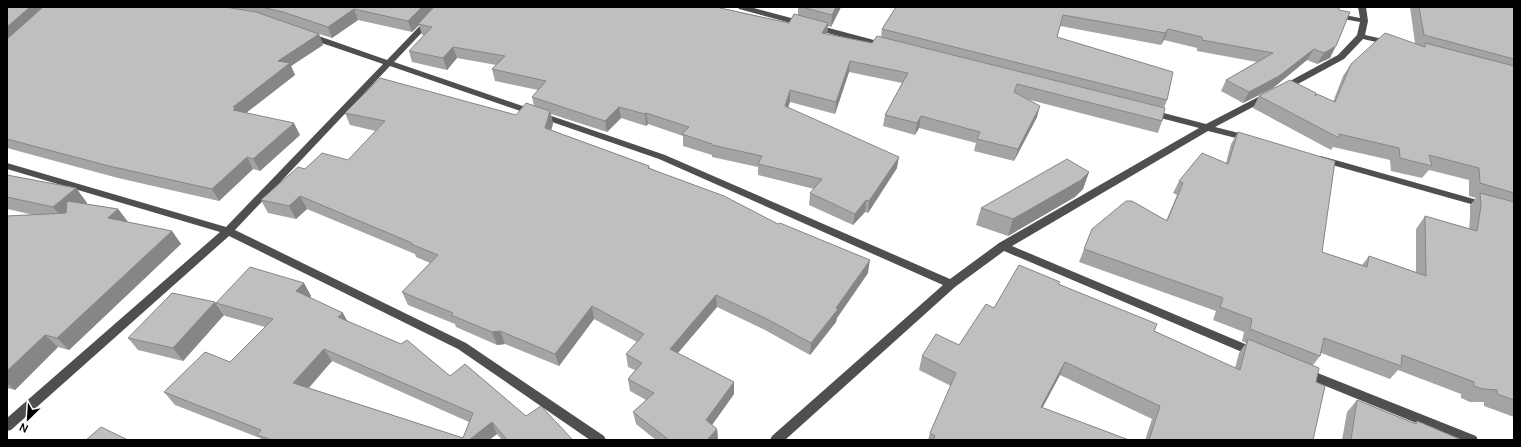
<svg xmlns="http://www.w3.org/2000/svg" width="1521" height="447" viewBox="0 0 1521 447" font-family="Manrope,sans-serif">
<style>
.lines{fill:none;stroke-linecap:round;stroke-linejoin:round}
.minor{fill:#4f4f4f;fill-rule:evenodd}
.wall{fill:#a4a4a4;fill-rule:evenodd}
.shaded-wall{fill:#868686}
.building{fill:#bfbfbf;stroke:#868686;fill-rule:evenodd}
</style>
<rect width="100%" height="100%" fill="#fff"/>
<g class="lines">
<g class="minor">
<polygon points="438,7 446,7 394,62 665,155 950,279 999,243 1199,128 1149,115 1148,113 1149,111 1152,110 1206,124 1264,94 1270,94 1271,96 1270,98 1215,127 1251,136 1252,138 1251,140 1248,141 1208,131 1012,246 1257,349 1259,352 1257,355 1253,357 1249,355 1004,251 955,287 785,440 770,440 772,436 943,285 659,159 390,66 235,230 466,343 604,436 606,440 590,440 458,349 229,236 11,430 7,431 7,418 220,232 7,169 7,163 226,227 383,64 307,38 307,34 313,34 387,60"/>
<polygon points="738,7 750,7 889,44 890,46 886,48 883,48 739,9"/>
<polygon points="1358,7 1366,7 1368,21 1365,35 1392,41 1392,45 1389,45 1363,39 1344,59 1285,91 1279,91 1278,89 1279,87 1338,55 1357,35 1360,22 1332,17 1331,15 1335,13 1360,18"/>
<polygon points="1321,156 1488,203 1490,205 1485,208 1318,161 1316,159 1318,157"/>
<polygon points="1305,368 1476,436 1478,440 1458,440 1301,376 1299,373 1301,370"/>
</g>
</g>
<g class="wall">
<polygon points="7,7 722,7 722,8 789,23 798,15 798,7 841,7 831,27 828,26 827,34 872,43 881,37 882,29 896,7 1339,7 1330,58 1317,64 1307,60 1273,88 1243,103 1221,91 1226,80 1257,62 1197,51 1197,48 1164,40 1161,45 1060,26 1057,37 1167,100 1164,108 1162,121 1158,133 1026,99 1037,117 1014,161 974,151 976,143 919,128 915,135 883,126 885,115 902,83 849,72 835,114 790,102 788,108 897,168 868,213 865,212 853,225 809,205 810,193 814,189 758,175 758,167 712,157 712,155 683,146 683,136 648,124 646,126 621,118 607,132 551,114 553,124 551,130 649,166 650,168 868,273 837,318 836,322 810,355 765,330 717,307 678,353 734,394 712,425 717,429 718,440 656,440 636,424 633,412 646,400 630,391 628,379 635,370 628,367 626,354 637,342 594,319 559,366 505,344 497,345 456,327 455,324 408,305 402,292 430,263 416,257 415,254 307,209 296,219 268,213 261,200 305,169 348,160 376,131 350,125 345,113 516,115 534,106 532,97 538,90 495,81 492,69 496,65 457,58 447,70 412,62 409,51 424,35 422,35 419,25 412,32 358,20 332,38 319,34 323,45 291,66 295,75 246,112 300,135 260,171 253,169 219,201 118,178 7,148"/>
<polygon points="1410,7 1514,7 1514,417 1484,406 1484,402 1470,402 1461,398 1461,394 1398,370 1390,379 1321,353 1320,356 1313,365 1316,382 1313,440 1145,440 1152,419 1060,375 1042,408 1129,440 928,440 930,433 951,386 919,370 922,356 959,345 994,308 1059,284 1154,331 1235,368 1239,353 1246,343 1242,341 1244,332 1213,320 1216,311 1079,262 1092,229 1166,221 1177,195 1173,193 1179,181 1226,163 1231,144 1238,132 1322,252 1362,265 1369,256 1416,272 1416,229 1425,216 1469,229 1470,218 1470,205 1476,198 1469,196 1469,180 1429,170 1422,178 1391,171 1390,160 1333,147 1331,150 1253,108 1259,96 1315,96 1333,102 1343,76 1351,64 1415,43"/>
<polygon points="1089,172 1083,189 1075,197 1008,236 976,225 981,208"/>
<polygon points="7,175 76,188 87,203 87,204 118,209 128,222 172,231 181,244 69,350 58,347 15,390 7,388 7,216 34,215 7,209"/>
<path d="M 304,283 L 311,296 L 310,297 L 348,321 L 526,416 L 572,440 L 502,440 L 497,434 L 489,440 L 261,440 L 260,438 L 175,405 L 164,392 L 230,362 L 265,327 L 225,316 L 216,303 ZM 332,361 L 469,422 L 463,438 L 309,388 Z"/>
<polygon points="215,302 224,315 183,361 138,350 128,338"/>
<polygon points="1357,400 1414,423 1417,421 1462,440 1342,440 1347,412"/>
</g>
<g class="shaded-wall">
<polygon points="30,7 50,7 7,45 7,27"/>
<polygon points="422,7 436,7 418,24 419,25 412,32 408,21"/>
<polygon points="836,7 841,7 831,27 832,15"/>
<polygon points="354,9 358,20 332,38 328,27"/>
<polygon points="828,23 827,34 822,33"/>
<polygon points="1168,29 1164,40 1161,45 1165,33"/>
<polygon points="319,34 323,45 291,66 295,75 241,117 239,121 233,107 278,61"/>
<polygon points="1336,46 1330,58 1317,64 1324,53"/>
<polygon points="453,47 457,58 447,70 443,58"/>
<polygon points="1314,49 1307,60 1273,88 1243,103 1249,92"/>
<polygon points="850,61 849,72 835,114 836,102"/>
<polygon points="790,90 790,102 784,118 785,106"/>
<polygon points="1040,106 1037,117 1014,161 1018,149"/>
<polygon points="619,107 621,118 607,132 605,121"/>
<polygon points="550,111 553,124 548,141 545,128"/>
<polygon points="646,113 648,124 646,126 645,114"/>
<polygon points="921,116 919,128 915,135 917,123"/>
<polygon points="294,123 300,135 260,171 253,159"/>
<polygon points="247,157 253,169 219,201 212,189"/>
<polygon points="899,157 897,168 868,213 869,201"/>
<polygon points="1089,172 1083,189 1075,197 1008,236 1013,219"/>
<polygon points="76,188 87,203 65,221 53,207"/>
<polygon points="300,196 307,209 296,219 289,206"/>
<polygon points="866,200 865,212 853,225 855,214"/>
<polygon points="118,209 128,222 108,218"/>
<polygon points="172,231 181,244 69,350 57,338"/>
<polygon points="870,260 868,273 837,318 836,322 810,355 811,343"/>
<polygon points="304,283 311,296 304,304 296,291"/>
<polygon points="716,295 717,307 671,361 670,349"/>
<polygon points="215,302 224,315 183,361 173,348"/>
<polygon points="592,306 594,319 559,366 555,354"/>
<polygon points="343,313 350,326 338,317"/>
<polygon points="500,331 505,344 497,345 492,332"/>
<polygon points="45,335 58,347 15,390 7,383 7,371"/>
<polygon points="324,349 332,361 302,395 293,383"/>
<polygon points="1065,362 1060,375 1036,420 1041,407"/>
<polygon points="734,382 734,394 707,432 706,420"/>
<polygon points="492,422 497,434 489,440 469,440"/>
<polygon points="717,429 718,440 707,440"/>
</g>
<g class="building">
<polygon points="7,7 30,7 7,27"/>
<polygon points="43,7 225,7 256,12 319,34 278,61 290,63 233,107 236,108 233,110 294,123 253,159 247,157 212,189 109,166 7,139 7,39"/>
<polygon points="261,7 422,7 408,21 354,9 328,27 283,12"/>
<polygon points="434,7 721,7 720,8 789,23 794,14 828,23 822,33 872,43 877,36 1165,108 1162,121 1017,84 1014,92 1040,106 1018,149 977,139 980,132 921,116 917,123 885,115 908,73 850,61 836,102 790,90 785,106 899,157 869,201 866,200 855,214 810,193 822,179 758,164 762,156 712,145 712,144 682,134 689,127 646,113 645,114 619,107 605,121 532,97 546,81 492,69 505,56 453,47 443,58 409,51 432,27 418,24"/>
<polygon points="802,7 836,7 832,15"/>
<polygon points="896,7 1339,7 1339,10 1350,12 1336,46 1324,53 1314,49 1279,76 1249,92 1226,80 1273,53 1202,40 1202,37 1168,29 1165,33 1063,15 1057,37 1173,72 1167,100 882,29"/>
<polygon points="1419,7 1514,7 1514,59 1424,35"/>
<polygon points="1385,33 1425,47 1425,43 1514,66 1514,193 1480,183 1479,168 1429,155 1432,166 1400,158 1399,148 1339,134 1339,138 1259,96 1290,80 1316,93 1315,96 1317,94 1335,102 1351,64"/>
<polygon points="380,78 516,115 526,103 550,111 545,128 649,166 648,168 724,196 778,224 780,223 870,260 836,308 838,309 811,343 765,318 716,295 670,349 734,382 706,420 717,429 707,440 669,440 633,412 654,393 628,379 642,363 626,354 644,334 592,306 555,354 500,331 492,332 451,315 453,313 402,292 438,255 411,244 412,243 300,196 289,206 261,200 298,167 305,169 322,153 348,160 385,121 345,113"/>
<polygon points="1238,132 1335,161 1322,252 1367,267 1369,256 1426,276 1425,216 1477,231 1481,206 1480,193 1514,202 1514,400 1497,394 1497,390 1483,389 1474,386 1474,382 1402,355 1401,366 1324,338 1320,356 1250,329 1252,319 1220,307 1223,298 1084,249 1092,229 1126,201 1132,201 1167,221 1183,183 1179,181 1202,153 1228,164"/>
<polygon points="1067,159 1089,172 1081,180 1013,219 981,208"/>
<polygon points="7,175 76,188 53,207 7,197"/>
<polygon points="67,201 118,209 108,218 172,231 57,338 45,335 7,371 7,216 66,213"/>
<polygon points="1019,265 1060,282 1058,284 1157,324 1154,331 1240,370 1248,339 1319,368 1316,382 1325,386 1313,440 1149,440 1160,406 1065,362 1041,407 1129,440 933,440 935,436 930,433 956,373 922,356 936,334 959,345 986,304 994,308"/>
<path d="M 250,267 L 304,283 L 296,291 L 343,313 L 338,317 L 401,344 L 407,340 L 450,376 L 465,364 L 526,416 L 541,406 L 572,439 L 571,440 L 507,440 L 492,422 L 469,440 L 272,440 L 257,435 L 261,430 L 164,392 L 205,352 L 230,362 L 273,319 L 216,303 ZM 324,349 L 473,413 L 463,438 L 293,383 Z"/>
<polygon points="172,293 215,302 173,348 128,338"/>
<polygon points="1357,400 1416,424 1417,421 1462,440 1351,440"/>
<polygon points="101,427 128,440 86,440"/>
</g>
<rect width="1521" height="447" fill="none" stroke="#000000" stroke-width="16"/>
<g transform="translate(28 419) rotate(205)" stroke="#ffffff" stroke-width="3" paint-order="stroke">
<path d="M0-3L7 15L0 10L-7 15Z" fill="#000000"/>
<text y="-6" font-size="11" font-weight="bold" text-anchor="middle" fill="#000000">N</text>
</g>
</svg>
